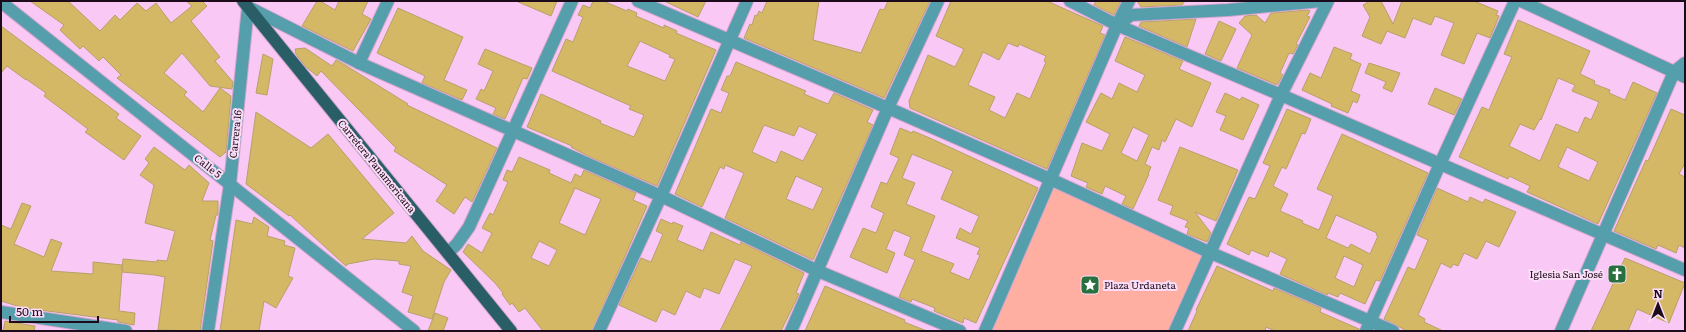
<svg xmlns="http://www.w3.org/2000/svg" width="1686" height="332" viewBox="0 0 1686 332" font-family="Literata,serif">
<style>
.green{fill:#feafa1}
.building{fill:#d5b866;stroke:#b6a168;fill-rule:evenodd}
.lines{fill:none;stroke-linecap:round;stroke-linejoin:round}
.street-casing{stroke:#d2a6cd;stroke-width:14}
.primary-casing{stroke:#d2a6cd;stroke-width:14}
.street{stroke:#559eab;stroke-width:12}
.primary{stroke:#2a5e67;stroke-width:12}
.labels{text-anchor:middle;stroke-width:4;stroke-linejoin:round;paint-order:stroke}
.street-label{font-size:10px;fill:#1c0b1a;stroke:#fbddf7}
.poi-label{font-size:10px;fill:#1c0b1a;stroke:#fbddf7;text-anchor:end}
</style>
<rect width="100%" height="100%" fill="#fac8f4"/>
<polygon class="green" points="1050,179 1211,253 1175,331 985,331"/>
<g class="building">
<polygon points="30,1 68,1 100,31 115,15 120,20 137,3 146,11 156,3 171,23 192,6 186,1 202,1 207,6 191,21 220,57 215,61 233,82 232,89 210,86 182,53 164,73 187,92 184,95 203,112 220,88 231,96 226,152 220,157 117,78 121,75 103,57 99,61 83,46 80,49 60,30 64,25"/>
<polygon points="317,1 320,1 335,10 339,1 368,1 362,14 371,19 353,51 302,26"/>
<polygon points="516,1 557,1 551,16"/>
<path d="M 593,1 L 603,1 L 627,11 L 628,9 L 637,13 L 636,16 L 664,28 L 664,25 L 677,31 L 676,33 L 716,50 L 657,186 L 590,157 L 571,147 L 572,146 L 527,127 L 541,94 L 592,117 L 601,121 L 600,123 L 634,137 L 644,115 L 629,109 L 631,106 L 552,71 L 566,39 L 573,42 L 583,17 L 578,15 L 583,5 L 590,8 ZM 640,41 L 670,55 L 669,57 L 675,59 L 665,81 L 627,66 Z"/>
<polygon points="664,1 706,1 698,17"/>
<polygon points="767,1 819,1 813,40 861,53 880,9 884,10 888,1 930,1 884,98 744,38 750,24 752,25 755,15 757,16 759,11 762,13"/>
<path d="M 951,1 L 1047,1 L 1103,26 L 1100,33 L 1105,35 L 1047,169 L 910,108 L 909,101 L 928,55 L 955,67 L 964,49 L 936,36 ZM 1008,43 L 1018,47 L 1019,44 L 1046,56 L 1044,61 L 1046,62 L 1030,99 L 1017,93 L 1005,118 L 989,110 L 995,97 L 968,85 L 983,52 L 999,60 Z"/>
<polygon points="1096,1 1121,1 1114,15 1094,5"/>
<polygon points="1137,1 1185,1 1182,5 1141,7"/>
<polygon points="1370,1 1381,1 1393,24 1402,1 1474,1 1498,11 1496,15 1499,16 1490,38 1477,33 1464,64 1441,55 1454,23 1435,16 1431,25 1413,18 1405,38 1387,31 1381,44 1362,36 1370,17 1363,5"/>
<polygon points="398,8 463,37 444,80 467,90 462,100 422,83 425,76 377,53"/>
<polygon points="1308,10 1310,11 1307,16 1310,17 1296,44 1298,45 1293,54 1289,53 1280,73 1283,75 1277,85 1237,68 1252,35 1239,23 1245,16 1256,15 1265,23 1271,13"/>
<polygon points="1196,19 1187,47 1139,26 1141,22"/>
<path d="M 1518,20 L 1590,51 L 1580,74 L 1595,81 L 1594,84 L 1610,90 L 1609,93 L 1625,100 L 1633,82 L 1657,93 L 1598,224 L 1527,192 L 1530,186 L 1509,176 L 1508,179 L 1459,157 L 1482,107 L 1489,110 L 1493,100 L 1512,57 L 1504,54 ZM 1558,78 L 1575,85 L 1572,91 L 1599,102 L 1591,120 L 1585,117 L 1578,133 L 1556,124 L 1540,161 L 1509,146 L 1520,124 L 1534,130 L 1540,119 L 1541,120 ZM 1567,147 L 1598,162 L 1589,181 L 1558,167 Z"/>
<polygon points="1219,21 1236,29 1221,61 1205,54"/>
<polygon points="1,26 119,114 116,118 141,136 124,160 85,132 88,129 44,96 46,93 26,79 26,80 7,66 1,73"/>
<path d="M 1125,37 L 1183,61 L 1179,69 L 1211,83 L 1192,127 L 1176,119 L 1165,142 L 1162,140 L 1159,150 L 1152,147 L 1145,164 L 1151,167 L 1148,174 L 1149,174 L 1133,209 L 1122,204 L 1126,196 L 1105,186 L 1102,194 L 1086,187 L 1088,183 L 1071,176 L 1082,143 L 1102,151 L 1110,134 L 1086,122 L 1101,93 L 1112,99 L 1119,83 L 1137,92 L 1145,75 L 1115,61 ZM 1133,127 L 1149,135 L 1137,161 L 1121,153 Z"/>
<polygon points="1334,47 1352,54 1350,59 1361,64 1351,91 1360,95 1357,103 1353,101 1348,113 1331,106 1332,104 1302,90 1310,73 1321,78"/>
<polygon points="305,48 332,66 336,60 345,65 408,104 407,105 497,148 472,202 465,197 454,214 436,201 447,185 394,151 396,148 321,71 317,76 305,66 296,54 295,49"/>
<polygon points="485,49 532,68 527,79 523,78 505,119 493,114 496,108 476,99 481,89 484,91 493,71 478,64"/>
<polygon points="263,54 273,59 267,95 256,93"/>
<path d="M 736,62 L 806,91 L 804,94 L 828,104 L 834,93 L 873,110 L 867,122 L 873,125 L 813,260 L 725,218 L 744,173 L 725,165 L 724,169 L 720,167 L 702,207 L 675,194 L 711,109 L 721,113 L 729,93 L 721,90 L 727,76 L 730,76 ZM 764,125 L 794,136 L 799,126 L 817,134 L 803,161 L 781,151 L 776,163 L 752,152 ZM 796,176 L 823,188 L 813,210 L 786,199 Z"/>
<polygon points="1369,63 1400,73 1392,92 1383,88 1386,82 1365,73"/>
<polygon points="1435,88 1462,99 1454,115 1428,104"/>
<polygon points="1225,93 1240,100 1242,97 1259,105 1243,140 1220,130 1226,116 1216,112"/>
<path d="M 1287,109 L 1311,119 L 1305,134 L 1302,133 L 1286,169 L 1282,167 L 1273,186 L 1288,194 L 1280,211 L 1303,221 L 1302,223 L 1319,230 L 1333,196 L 1317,189 L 1342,134 L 1428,173 L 1380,281 L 1376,280 L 1365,304 L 1340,293 L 1338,297 L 1328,293 L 1327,295 L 1280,274 L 1287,259 L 1270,251 L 1268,257 L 1251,250 L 1249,255 L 1227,244 L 1249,197 L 1255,199 L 1270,166 L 1263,163 ZM 1336,215 L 1377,233 L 1376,235 L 1378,236 L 1370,254 L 1351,244 L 1348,248 L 1326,238 ZM 1344,256 L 1363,265 L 1354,287 L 1335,278 Z"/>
<polygon points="1671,109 1685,115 1685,163 1679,174 1685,177 1685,248 1679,245 1676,253 1658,245 1656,249 1614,231 1646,160 1648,161"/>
<polygon points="256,112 311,148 328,134 394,213 362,239 406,243 412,236 423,251 451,270 444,282 432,319 408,312 413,296 402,292 411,266 399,264 399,261 374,259 348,264 346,266 290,215 289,216 246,184"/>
<path d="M 900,128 L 912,133 L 913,131 L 932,139 L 1038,188 L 976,323 L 964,318 L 963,323 L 934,311 L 935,308 L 912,299 L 911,302 L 899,297 L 915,260 L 904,255 L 911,237 L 894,230 L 886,249 L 895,253 L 887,273 L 850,257 L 863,228 L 876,233 L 884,213 L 871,207 L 881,182 L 887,184 L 899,158 L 890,154 ZM 912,154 L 953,171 L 941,199 L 979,216 L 971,234 L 960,228 L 956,238 L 980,248 L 977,254 L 980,255 L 969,280 L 950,272 L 954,264 L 921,251 L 935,216 L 906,204 L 915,183 L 902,178 Z"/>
<polygon points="154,147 185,170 189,165 209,183 202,201 218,201 218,215 216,215 210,240 213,241 200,331 158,330 165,277 155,275 122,272 119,311 135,313 134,325 118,322 118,320 24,308 1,301 1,225 11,229 22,203 31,206 14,244 44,257 51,239 62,243 51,271 93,274 93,262 122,265 122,271 123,259 157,262 157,260 167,261 175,231 145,223 154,185 140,175 149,163 145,159"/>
<polygon points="1180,147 1238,170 1216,221 1195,212 1211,233 1207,242 1187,234 1189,228 1185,227 1188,221 1170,214 1173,206 1158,200"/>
<path d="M 519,157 L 550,170 L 549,173 L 571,183 L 575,174 L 581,177 L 584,170 L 636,193 L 633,200 L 647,206 L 592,331 L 543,331 L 525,308 L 519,312 L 512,303 L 510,305 L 502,294 L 503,293 L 495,283 L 463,252 L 468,244 L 482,253 L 492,233 L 482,228 L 490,213 L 493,215 L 508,182 L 503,180 L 507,170 L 512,172 ZM 575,188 L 601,199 L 585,235 L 559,223 ZM 539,241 L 557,250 L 549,266 L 531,258 Z"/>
<polygon points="1437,188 1468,202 1470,197 1483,203 1485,199 1516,212 1499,247 1486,241 1477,259 1464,253 1458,266 1453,264 1451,268 1441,263 1418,315 1425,319 1424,322 1443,331 1407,331 1384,319 1408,267 1415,270 1428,240 1417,235"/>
<polygon points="254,217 269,227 267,236 285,241 284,245 295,248 288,276 293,278 276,308 264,301 259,331 220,331 236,220 252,224"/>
<polygon points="661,219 672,224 673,222 683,226 677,240 703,251 711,232 740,245 741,242 804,273 796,293 799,294 781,331 720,331 752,266 735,259 719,294 704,288 700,298 686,291 675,315 662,309 656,322 619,305 641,258 651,262 663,234 656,231"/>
<polygon points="1625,258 1685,283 1669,323 1637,309 1628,331 1591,331"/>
<polygon points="1217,266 1273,291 1274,288 1321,308 1320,312 1359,329 1359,331 1275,331 1266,327 1265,331 1188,331 1197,311 1196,310"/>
<polygon points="825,286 905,320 904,322 927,331 805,331"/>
<polygon points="435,313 448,318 443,331 428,331"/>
<polygon points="5,321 35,326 34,331 3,331"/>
</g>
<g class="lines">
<defs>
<g id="street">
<polyline points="638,1 888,108 1050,179 1211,253 1393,331"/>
<polyline points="1070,1 1117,25 1281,95 1685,270"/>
<polyline points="1521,1 1685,77"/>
<polyline points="1,2 414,331"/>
<polyline points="1118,25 1131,15 1228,10 1321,1"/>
<polyline points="359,63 388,1"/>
<polyline points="448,253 457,244 469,227 572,1"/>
<polyline points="1,312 126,331"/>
<polyline points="208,331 230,184 248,7 359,63 661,196 818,271 960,331"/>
<polyline points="599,331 661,196 747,1"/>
<polyline points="791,331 888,108 938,1"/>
<polyline points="985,331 1117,25 1129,1"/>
<polyline points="1175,331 1281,95 1328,1"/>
<polyline points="1366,331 1440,164 1515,1"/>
<polyline points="1561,331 1674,72 1685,63"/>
</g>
<polyline id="primary" points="243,1 511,331"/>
</defs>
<use href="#street" class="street-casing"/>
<use href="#primary" class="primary-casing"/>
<use href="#street" class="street"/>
<use href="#primary" class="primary"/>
</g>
<defs>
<symbol id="church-square" viewBox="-11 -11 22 22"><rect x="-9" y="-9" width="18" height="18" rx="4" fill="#28703e" stroke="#fbddf7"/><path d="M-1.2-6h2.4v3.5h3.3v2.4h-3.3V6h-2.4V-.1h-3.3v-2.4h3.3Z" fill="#fff"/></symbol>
<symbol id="sight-square" viewBox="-11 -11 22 22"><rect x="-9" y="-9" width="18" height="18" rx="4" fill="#28703e" stroke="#fbddf7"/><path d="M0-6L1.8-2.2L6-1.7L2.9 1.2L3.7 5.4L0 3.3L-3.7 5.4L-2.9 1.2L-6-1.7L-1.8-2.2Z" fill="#fff"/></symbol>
</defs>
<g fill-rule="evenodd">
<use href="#church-square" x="1606" y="263" width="22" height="22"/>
<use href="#sight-square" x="1079" y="274" width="22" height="22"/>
</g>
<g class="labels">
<g class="street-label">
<text transform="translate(235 134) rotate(-84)" y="4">Carrera 16</text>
<text transform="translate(208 166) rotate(38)" y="4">Calle 5</text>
<text transform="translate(377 166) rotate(51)" y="4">Carretera Panamericana</text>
</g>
<g class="poi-label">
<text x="1603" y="278">Iglesia San José</text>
<text x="1104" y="289" text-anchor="start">Plaza Urdaneta</text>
</g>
</g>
<rect width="1686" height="332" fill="none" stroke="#1c0b1a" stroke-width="4"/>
<g transform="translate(1658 304)" stroke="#fbddf7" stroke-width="3" paint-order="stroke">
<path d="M0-3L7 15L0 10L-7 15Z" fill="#1c0b1a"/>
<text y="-6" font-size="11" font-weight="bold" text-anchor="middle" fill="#1c0b1a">N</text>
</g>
<path d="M10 316v6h88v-6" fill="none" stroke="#1c0b1a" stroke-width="2"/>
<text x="16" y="316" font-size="12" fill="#1c0b1a" stroke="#fbddf7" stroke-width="3" paint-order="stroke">50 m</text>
</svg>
